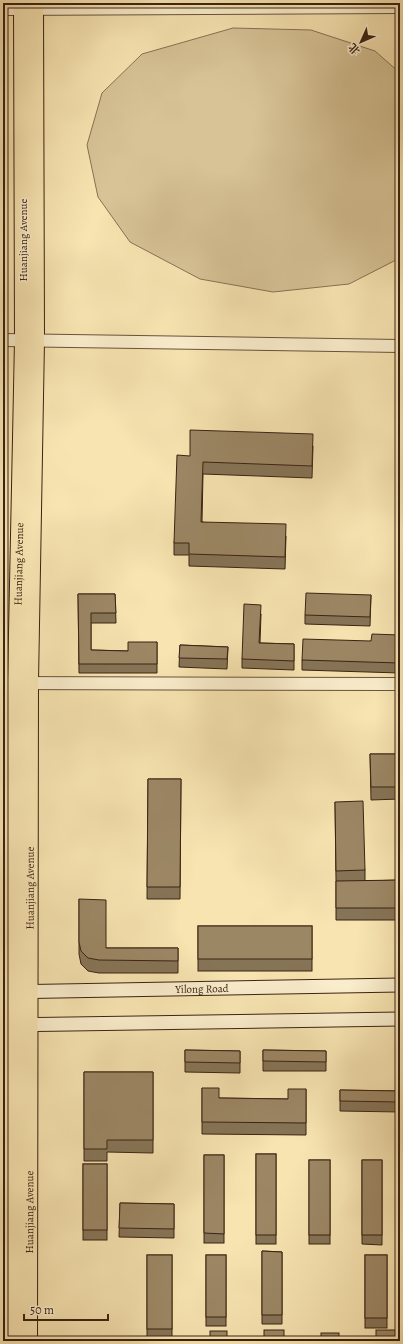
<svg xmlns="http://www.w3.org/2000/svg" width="403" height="1344" viewBox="0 0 403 1344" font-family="Alegreya,'Noto Serif SC',serif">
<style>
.green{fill:#d7c396;stroke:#887254}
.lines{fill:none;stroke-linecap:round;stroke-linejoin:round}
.minor-casing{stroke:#69523a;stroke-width:11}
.tertiary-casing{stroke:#69523a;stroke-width:14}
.secondary-casing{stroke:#3a2212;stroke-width:15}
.trunk-casing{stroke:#3a2212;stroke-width:18}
.minor{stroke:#faedcc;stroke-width:9}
.tertiary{stroke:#faedcc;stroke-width:12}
.secondary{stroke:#faedcc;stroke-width:13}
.trunk{stroke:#f7e4b1;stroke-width:16}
.wall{fill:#867457;stroke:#3a2212}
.building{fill:#9c8765;stroke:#3a2212}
.labels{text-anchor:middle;stroke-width:3;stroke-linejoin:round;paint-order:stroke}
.street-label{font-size:11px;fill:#3a2212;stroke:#faedcc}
</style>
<rect width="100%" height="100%" fill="#f7e4b1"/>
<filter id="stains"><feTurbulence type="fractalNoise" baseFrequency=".005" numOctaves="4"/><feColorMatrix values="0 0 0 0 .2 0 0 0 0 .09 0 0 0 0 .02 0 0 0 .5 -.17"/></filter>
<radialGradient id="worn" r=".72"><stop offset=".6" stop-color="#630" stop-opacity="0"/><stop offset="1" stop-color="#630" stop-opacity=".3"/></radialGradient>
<polygon class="green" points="233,28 311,30 375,51 400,73 400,258 349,284 273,292 200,279 130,242 98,197 87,145 102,93 142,54"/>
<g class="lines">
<defs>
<polyline id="minor" points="3,1274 16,1274"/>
<g id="tertiary">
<polyline points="3,9 400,7"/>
<polyline points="3,340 400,346"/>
<polyline points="3,683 400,684"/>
</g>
<g id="secondary">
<path id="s1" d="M 3,992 L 400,985"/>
<polyline points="3,1025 400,1019"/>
</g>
<g id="trunk">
<path id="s2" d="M 16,1341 L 16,682 L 23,340 L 22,3"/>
<path id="s3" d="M 29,1341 L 30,682 L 36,340 L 35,3"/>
</g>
</defs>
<use href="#minor" class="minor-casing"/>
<use href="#tertiary" class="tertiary-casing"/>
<use href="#secondary" class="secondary-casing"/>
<use href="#trunk" class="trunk-casing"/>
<use href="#minor" class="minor"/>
<use href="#tertiary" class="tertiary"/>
<use href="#secondary" class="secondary"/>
<use href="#trunk" class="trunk"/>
</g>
<g class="wall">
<polygon points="313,446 312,478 203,474 202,522 286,536 285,569 189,566 189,555 174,555 174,543 190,456"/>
<polygon points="78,594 115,594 116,623 91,623 91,650 128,651 157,642 157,673 79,673"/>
<polygon points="371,595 370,626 305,624 305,615"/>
<polygon points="261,614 260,643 294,644 294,670 242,668 242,659"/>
<polygon points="400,635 400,673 302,670 302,660 371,641"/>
<polygon points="180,645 228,647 227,669 179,667"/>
<polygon points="370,754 400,754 400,799 371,800"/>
<polygon points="148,779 181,779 180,899 147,899"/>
<polygon points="335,802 365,870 365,881 400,880 400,920 336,920 336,881"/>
<polygon points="79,899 106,948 178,948 178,973 99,973 88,971 81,964 79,954"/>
<rect x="198" y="926" width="114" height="45"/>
<polygon points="185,1050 240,1051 240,1073 185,1072"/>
<polygon points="263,1050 326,1051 326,1071 263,1071"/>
<polygon points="84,1072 153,1072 153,1153 107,1152 107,1161 84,1161"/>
<polygon points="202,1088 219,1098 288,1099 306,1089 306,1135 202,1134"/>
<polygon points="340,1090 400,1091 400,1112 340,1111"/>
<rect x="256" y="1154" width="20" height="90"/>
<rect x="204" y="1155" width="20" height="88"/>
<rect x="309" y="1160" width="21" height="84"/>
<polygon points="362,1160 382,1160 382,1245 362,1244"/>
<rect x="83" y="1164" width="24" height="76"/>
<polygon points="120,1203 174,1204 174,1238 119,1237"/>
<polygon points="262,1251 282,1252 282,1324 262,1324"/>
<rect x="147" y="1255" width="25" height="86"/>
<rect x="206" y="1255" width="20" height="71"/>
<rect x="365" y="1255" width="22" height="73"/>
</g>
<g class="building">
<polygon points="190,430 313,434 312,466 203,462 201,522 286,524 285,557 189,554 189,543 174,543 177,455 190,456"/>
<polygon points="306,593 371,595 370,617 305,615"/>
<polygon points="78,594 115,594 116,613 91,613 91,650 128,651 128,642 157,642 157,664 79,664"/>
<polygon points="244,604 261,605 259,643 294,644 294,661 242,659"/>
<polygon points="372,634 400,635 400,663 302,660 303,639 371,641"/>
<polygon points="180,645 228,647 227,659 179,658"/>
<polygon points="370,754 400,754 400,787 371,787"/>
<polygon points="148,779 181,779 180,887 147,887"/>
<polygon points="363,801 365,870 336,871 335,802"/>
<polygon points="400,880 400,908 336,908 336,881"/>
<polygon points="79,899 106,900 106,948 178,948 178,961 99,960 88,958 81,951 79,942"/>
<rect x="198" y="926" width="114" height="33"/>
<polygon points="185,1050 240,1051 240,1063 185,1062"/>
<polygon points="263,1050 326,1051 326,1062 263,1061"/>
<polygon points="84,1072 153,1072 153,1140 107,1140 107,1149 84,1149"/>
<polygon points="202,1088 219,1088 219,1098 288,1099 288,1089 306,1089 306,1123 202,1122"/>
<polygon points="340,1090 400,1091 400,1102 340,1101"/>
<rect x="256" y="1154" width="20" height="81"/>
<polygon points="204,1155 224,1155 224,1234 204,1233"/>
<rect x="309" y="1160" width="21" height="75"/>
<rect x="362" y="1160" width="20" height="75"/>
<rect x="83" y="1164" width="24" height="66"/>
<polygon points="120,1203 174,1204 174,1229 119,1228"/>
<polygon points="262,1251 282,1252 282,1315 262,1315"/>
<rect x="147" y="1255" width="25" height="74"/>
<rect x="206" y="1255" width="20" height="62"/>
<rect x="365" y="1255" width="22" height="63"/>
<rect x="264" y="1330" width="20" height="11"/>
<rect x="376" y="1330" width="23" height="11"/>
<rect x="210" y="1331" width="17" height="10"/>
<rect x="321" y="1333" width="18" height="8"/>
</g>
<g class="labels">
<g class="street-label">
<text transform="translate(23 240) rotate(-90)" y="4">Huanjiang Avenue</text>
<text dy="4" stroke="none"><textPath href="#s2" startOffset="777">Huanjiang Avenue</textPath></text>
<text dy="4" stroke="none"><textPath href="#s3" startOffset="453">Huanjiang Avenue</textPath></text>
<text dy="4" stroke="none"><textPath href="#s1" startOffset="199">Yilong Road</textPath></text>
<text dy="4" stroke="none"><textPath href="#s3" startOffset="129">Huanjiang Avenue</textPath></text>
</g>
</g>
<rect width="403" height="1344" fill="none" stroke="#f7e4b1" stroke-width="16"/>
<rect x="4" y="4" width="395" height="1336" fill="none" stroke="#3a2212" stroke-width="2"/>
<rect x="8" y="8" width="387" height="1328" fill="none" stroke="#3a2212"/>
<g transform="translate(361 42) rotate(225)" stroke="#faedcc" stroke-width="3" paint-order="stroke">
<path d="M0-3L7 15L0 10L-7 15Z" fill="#3a2212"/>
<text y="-6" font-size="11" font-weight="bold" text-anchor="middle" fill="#3a2212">北</text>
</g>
<path d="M24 1314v6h84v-6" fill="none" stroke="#3a2212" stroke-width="2"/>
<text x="30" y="1314" font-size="12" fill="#3a2212" stroke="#faedcc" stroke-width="3" paint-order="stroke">50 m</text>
<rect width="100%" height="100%" filter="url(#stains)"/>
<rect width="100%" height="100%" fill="url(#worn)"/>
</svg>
